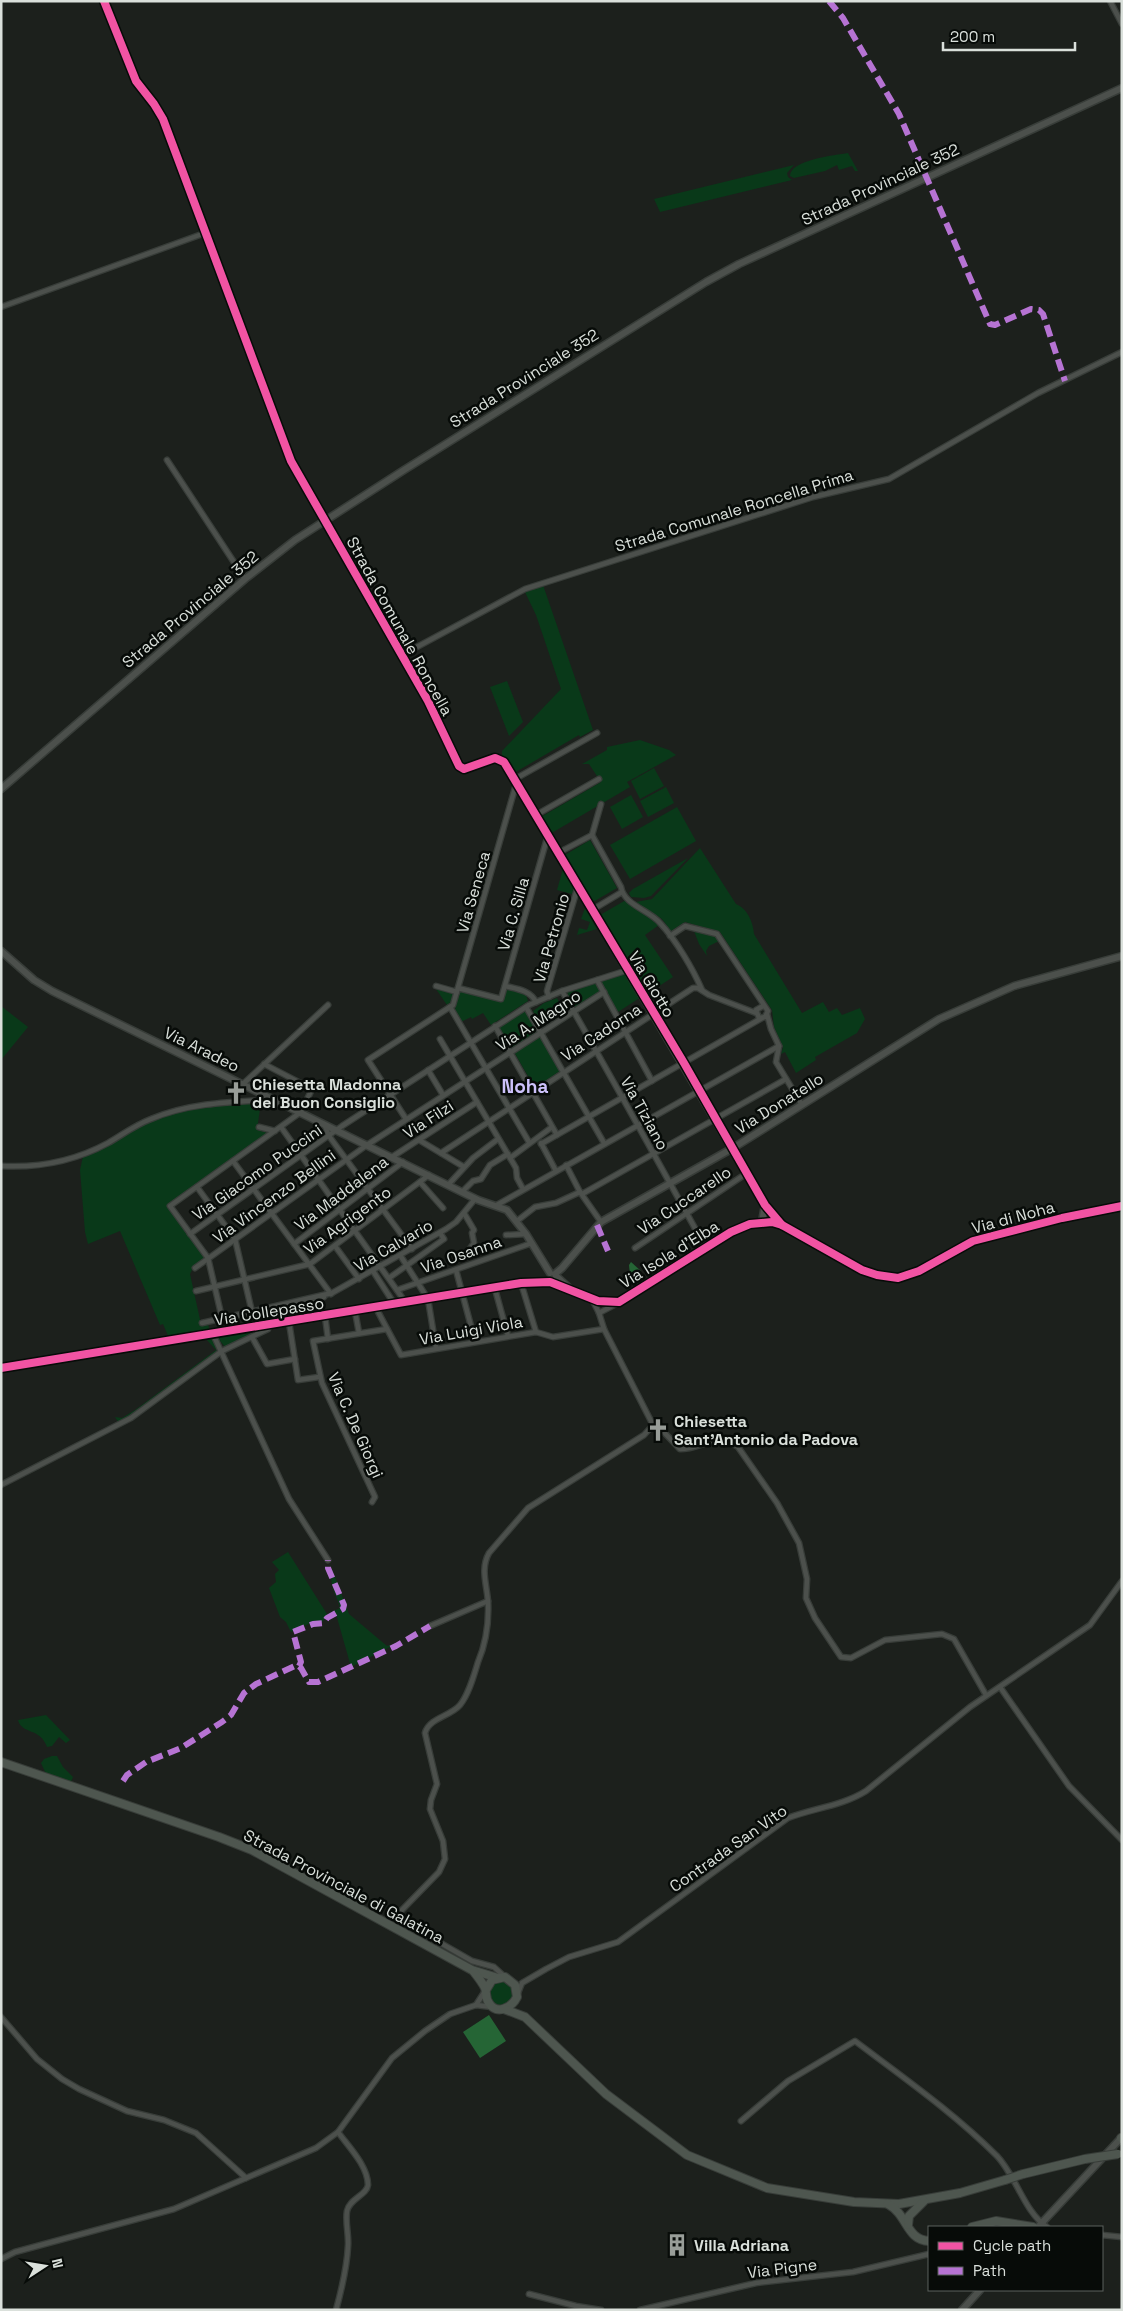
<svg xmlns="http://www.w3.org/2000/svg" width="1123" height="2311" viewBox="0 0 1123 2311" font-family="'Space Grotesk',sans-serif">
<style>
.green{fill:#093919}
.water{fill:#256535}
.lines{fill:none;stroke-linecap:round;stroke-linejoin:round}
.street-casing{stroke:#383d39;stroke-width:7}
.secondary-casing{stroke:#383d39;stroke-width:9}
.primary-casing{stroke:#383d39;stroke-width:10}
.street{stroke:#4c504c;stroke-width:4.5}
.secondary{stroke:#4c504c;stroke-width:6}
.primary{stroke:#4e564f;stroke-width:8}
.primary-bridge-casing{stroke:#383d39;stroke-width:10;stroke-linecap:butt}
.primary-bridge{stroke:#4e564f;stroke-width:8}
.quiet{stroke:#b673d3;stroke-width:6;stroke-dasharray:12 6;stroke-linecap:butt}
.cycleway-casing{stroke:#070b08;stroke-width:11}
.cycleway{stroke:#f153a3;stroke-width:8}
.labels{text-anchor:middle;stroke-width:5;stroke-linejoin:round;paint-order:stroke}
.street-label{font-size:16px;fill:#dae0db;stroke:#070b08}
.poi-label{font-size:16px;font-weight:bold;fill:#dae0db;stroke:#070b08;text-anchor:start}
.quarter-label{font-size:19px;font-weight:bold;fill:#cdc2fb;stroke:#070b08}
</style>
<rect width="100%" height="100%" fill="#1c201c"/>
<g class="green">
<path d="M 848,153 L 858,171 L 855,171 L 852,166 L 839,170 L 837,165 L 825,171 L 794,178 L 790,176 C 790,160 835,155 848,153 Z"/>
<polygon points="794,165 787,173 788,177 792,180 660,212 654,199"/>
<polygon points="543,585 593,730 580,737 579,735 514,773 502,756 502,751 561,689 536,615 524,590"/>
<polygon points="507,681 523,722 509,736 490,687"/>
<polygon points="640,740 669,750 676,755 627,782 630,787 550,834 541,817 601,782 589,764 582,764 607,750 607,747"/>
<polygon points="654,768 664,786 640,799 631,781"/>
<polygon points="666,787 674,803 648,817 640,801"/>
<polygon points="631,795 643,817 622,829 610,807"/>
<polygon points="677,807 696,841 630,879 610,845"/>
<polygon points="590,840 617,888 593,902 565,855"/>
<path d="M 700,848 L 736,904 C 747,908 753,922 754,934 L 802,1013 L 823,1002 L 829,1012 L 837,1008 L 842,1015 L 860,1008 L 865,1019 L 857,1033 L 815,1057 L 816,1060 L 796,1073 L 785,1052 L 781,1054 L 783,1047 L 774,1027 L 772,1010 L 720,932 L 685,922 L 671,931 L 662,919 L 636,902 L 652,899 Z"/>
<polygon points="688,858 651,896 644,898 631,897 629,893 633,889"/>
<polygon points="563,869 574,887 572,894 557,890"/>
<polygon points="626,900 659,925 645,935 673,977 647,994 600,915"/>
<polygon points="585,908 597,929 577,935 579,928 587,930 590,922 581,919"/>
<polygon points="694,931 717,937 719,941 709,946 706,951 707,956 699,944"/>
<polygon points="626,974 641,997 618,1012 600,981"/>
<polygon points="595,983 601,992 574,1008 567,992"/>
<polygon points="436,989 454,994 452,1001 447,1005"/>
<polygon points="507,989 526,995 528,1001 491,1025 483,1013 472,1019 471,1017 461,1022 455,1009 460,991 502,1002"/>
<polygon points="557,998 565,1013 541,1026 533,1011 544,1003"/>
<polygon points="1,1006 28,1027 1,1060"/>
<polygon points="525,1010 538,1032 512,1049 499,1027"/>
<polygon points="540,1035 560,1071 535,1088 514,1052"/>
<path d="M 261,1102 L 257,1130 L 268,1133 L 167,1205 L 205,1258 L 193,1268 L 190,1274 L 201,1324 L 208,1324 L 210,1332 L 169,1338 L 163,1324 L 160,1325 L 120,1231 L 88,1244 L 85,1232 L 80,1170 L 83,1156 C 105,1144 128,1129 151,1120 C 186,1107 224,1103 261,1102 Z"/>
<polygon points="259,1329 225,1347 217,1337 219,1335"/>
<polygon points="210,1336 214,1340 217,1352 136,1413 119,1423 115,1417 122,1418 135,1410 216,1350 206,1339 149,1347"/>
<path d="M 288,1552 L 327,1614 L 340,1608 C 336,1592 329,1587 332,1569 L 349,1614 L 387,1646 L 390,1645 L 390,1647 L 351,1667 L 336,1614 L 327,1617 L 322,1622 L 311,1623 L 291,1632 L 286,1622 L 280,1617 L 269,1588 L 276,1582 L 275,1574 L 279,1570 L 272,1562 Z"/>
<path d="M 46,1715 L 70,1740 L 66,1743 L 59,1737 L 52,1746 L 47,1747 C 40,1727 22,1735 18,1720 Z"/>
<polygon points="52,1756 57,1756 63,1767 73,1777 71,1782 46,1774 41,1763 44,1759"/>
<circle cx="501" cy="1993" r="12"/>
</g>
<g class="water">
<polygon points="631,1262 641,1271 638,1276 634,1277 630,1274 629,1265"/>
<polygon points="489,2015 506,2041 480,2058 463,2032"/>
</g>
<g class="lines">
<defs>
<g id="street">
<polyline points="104,1 136,81 154,104 163,119 291,461 428,701 459,766 464,769 495,758 500,759 515,779 597,733"/>
<polyline points="1110,1 1122,24"/>
<polyline points="1,307 205,233"/>
<polyline points="167,460 245,579"/>
<polyline points="402,655 525,589 813,497 889,479 1038,393 1122,352"/>
<polyline points="536,815 599,779"/>
<polyline points="592,835 601,804"/>
<path d="M 558,853 L 592,835 L 621,887 C 624,905 649,910 660,923 C 676,940 693,969 702,990"/>
<polyline points="592,910 622,892"/>
<polyline points="670,936 685,926 717,934 768,1011 765,1017 759,1018 756,1010 763,1006"/>
<polyline points="597,980 652,1081"/>
<polyline points="436,986 457,992"/>
<path d="M 505,986 C 517,989 530,990 536,1002"/>
<polyline points="458,988 501,999 548,835"/>
<path d="M 562,991 C 611,1076 658,1162 706,1248"/>
<polyline points="549,997 547,991 578,886"/>
<polyline points="450,1007 529,1142"/>
<polyline points="526,1007 604,1143"/>
<polyline points="767,1014 771,1029 779,1046 776,1062 802,1105"/>
<polyline points="495,1026 557,1135"/>
<polyline points="440,1039 516,1168 517,1178 523,1189"/>
<polyline points="428,1070 443,1095"/>
<polyline points="243,1084 328,1005"/>
<polyline points="406,1119 368,1060 453,1005 517,781"/>
<polyline points="325,1126 329,1136 412,1249"/>
<polyline points="259,1127 275,1131"/>
<polyline points="281,1127 406,1303"/>
<polyline points="419,1140 464,1167"/>
<polyline points="541,1143 556,1171"/>
<polyline points="541,1144 762,1018"/>
<polyline points="441,1153 693,988 698,988 709,995 756,1013"/>
<polyline points="392,1157 477,1102"/>
<polyline points="510,1158 552,1127"/>
<polyline points="233,1161 331,1294"/>
<polyline points="566,1165 580,1192 601,1222"/>
<path d="M 1,1166 C 38,1168 75,1161 108,1143 C 122,1135 135,1125 151,1119 C 186,1104 225,1102 263,1100 L 269,1098"/>
<polyline points="420,1182 443,1208"/>
<polyline points="448,1185 473,1158 498,1139"/>
<polyline points="197,1187 235,1239 252,1312"/>
<polyline points="462,1192 473,1181 481,1179 490,1165 508,1154"/>
<polyline points="582,1194 786,1079"/>
<polyline points="495,1206 779,1046"/>
<polyline points="464,1213 474,1230 472,1233 474,1243 468,1251"/>
<polyline points="517,1221 535,1207 556,1203 580,1192"/>
<polyline points="190,1234 342,1126 529,1005 562,991 628,970"/>
<polyline points="506,1235 526,1234"/>
<polyline points="294,1244 403,1162"/>
<polyline points="335,1246 359,1279"/>
<polyline points="635,1248 747,1173"/>
<polyline points="400,1255 428,1299 436,1348"/>
<polyline points="195,1268 367,1145 604,992"/>
<polyline points="456,1270 475,1341"/>
<polyline points="373,1271 395,1305"/>
<polyline points="389,1278 444,1239 440,1233"/>
<polyline points="521,1283 536,1332"/>
<polyline points="495,1289 508,1336"/>
<polyline points="397,1290 532,1243"/>
<polyline points="196,1291 310,1264 429,1175"/>
<polyline points="376,1308 401,1355 536,1332 553,1337 604,1329"/>
<polyline points="355,1311 359,1333"/>
<polyline points="296,1312 324,1297"/>
<polyline points="599,1313 618,1303"/>
<polyline points="325,1316 328,1339"/>
<polyline points="222,1318 208,1258 170,1206 301,1112 312,1089 264,1064"/>
<polyline points="289,1322 298,1380 319,1377"/>
<polyline points="202,1323 332,1293 446,1229 456,1222 475,1199"/>
<polyline points="213,1334 289,1499 328,1560"/>
<polyline points="252,1337 267,1364 295,1359"/>
<path d="M 653,1425 L 659,1427 L 680,1449 C 703,1449 715,1431 738,1447 L 777,1503 L 799,1543 L 807,1579 L 806,1598 L 815,1618 L 841,1657 L 851,1658 L 885,1640 L 942,1634 L 954,1639 L 986,1695"/>
<polyline points="1,1485 131,1418 222,1351 268,1329 269,1324"/>
<polyline points="372,1502 375,1497 322,1383 313,1341 387,1329"/>
<polyline points="430,1626 488,1601"/>
<polyline points="1000,1687 1069,1786 1122,1840"/>
<path d="M 505,1977 L 494,1967 L 472,1961 L 404,1922 L 400,1917 L 400,1912 L 439,1872 L 445,1859 L 443,1841 L 430,1809 L 431,1800 L 437,1784 L 425,1733 C 429,1718 451,1716 460,1705 C 469,1694 474,1675 478,1662 C 486,1643 489,1623 488,1602 C 487,1585 480,1569 489,1553 L 528,1508 L 644,1435 L 653,1425 L 604,1329 L 599,1313 L 592,1299"/>
<path d="M 518,1993 L 522,1983 L 546,1969 L 569,1957 L 618,1942 L 788,1818 C 814,1808 842,1806 866,1791 L 970,1707 L 1090,1625 L 1122,1581"/>
<polyline points="476,2005 485,1991"/>
<polyline points="1,2017 37,2059 62,2079 79,2089 127,2111 164,2120 196,2133 246,2178"/>
<path d="M 741,2121 L 788,2081 L 855,2041 C 904,2078 954,2113 997,2156 C 1016,2176 1025,2213 1047,2227"/>
<polyline points="1102,2235 1122,2237"/>
<polyline points="1,2259 15,2252 174,2209 316,2148 338,2132 392,2058 425,2031 450,2014 476,2005 492,2007"/>
<polyline points="529,2294 576,2306 601,2310"/>
<path d="M 336,2310 C 342,2288 347,2268 348,2246 C 349,2235 345,2222 347,2211 C 349,2199 367,2195 368,2185 C 368,2166 348,2146 338,2132"/>
<polyline points="640,2310 756,2283 853,2272 929,2254"/>
</g>
<g id="secondary">
<polyline points="515,779 765,1205 781,1224"/>
<polyline points="1,789 245,579 295,540 404,470 706,282 739,264 1122,88"/>
<polyline points="1,951 34,980 52,991 478,1200 507,1210 526,1234 550,1273"/>
<polyline points="762,1222 765,1205"/>
<polyline points="555,1274 562,1268 601,1222 733,1148 939,1019 1014,986 1122,956"/>
<polyline points="556,1276 568,1287"/>
<polyline points="1,1368 521,1283 550,1282 598,1301 619,1302 731,1232 750,1224 772,1222 782,1225 862,1270 877,1275 898,1278 919,1271 973,1241 1062,1218 1122,1206"/>
<polyline points="1038,2227 1122,2137"/>
<polyline points="962,2310 980,2290"/>
</g>
<g id="primary">
<polyline points="1,1762 219,1837 252,1850 472,1970 498,1978"/>
<path d="M 474,1972 C 478,1977 482,1982 485,1988 C 487,1994 485,1998 489,2003 C 497,2016 512,2007 517,1997 L 515,1985 L 505,1977 L 492,1980 L 486,1990"/>
<polyline points="504,2009 525,2017 606,2094 687,2155 767,2188 854,2202 899,2204 960,2193 1005,2180"/>
<polyline points="1121,2138 1122,2139"/>
<polyline points="1023,2174 1085,2159"/>
<path d="M 888,2204 C 908,2215 906,2240 929,2241"/>
<polyline points="908,2225 909,2216 924,2201"/>
<polyline points="972,2227 996,2221 1033,2227"/>
</g>
</defs>
<use href="#street" class="street-casing"/>
<use href="#secondary" class="secondary-casing"/>
<use href="#primary" class="primary-casing"/>
<use href="#street" class="street"/>
<use href="#secondary" class="secondary"/>
<use href="#primary" class="primary"/>
<defs>
<g id="primary-bridge">
<polyline points="1085,2159 1118,2154"/>
<polyline points="1005,2180 1023,2174"/>
</g>
</defs>
<use href="#primary-bridge" class="primary-bridge-casing"/>
<use href="#primary-bridge" class="primary-bridge"/>
<g class="quiet">
<polyline points="829,1 843,18 899,114 990,324 995,325 1031,309 1039,310 1043,314 1065,381"/>
<polyline points="597,1225 608,1251"/>
<polyline points="299,1666 301,1662 293,1632 313,1624 324,1623 327,1618 343,1609 344,1605 328,1568 328,1560"/>
<polyline points="123,1781 127,1775 146,1762 181,1748 222,1722 231,1715 244,1693 256,1684 297,1665 301,1668 309,1682 318,1682 396,1646 430,1626"/>
</g>
<defs>
<g id="cycleway">
<polyline points="104,1 136,81 154,104 163,119 291,461 428,701 459,766 464,769 495,758 504,762 684,1063 765,1205 782,1225"/>
<polyline points="1,1368 521,1283 550,1282 598,1301 619,1302 731,1232 750,1224 772,1222 782,1225 862,1270 877,1275 898,1278 919,1271 973,1241 1062,1218 1122,1206"/>
</g>
</defs>
<use href="#cycleway" class="cycleway-casing"/>
<use href="#cycleway" class="cycleway"/>
</g>
<defs>
<symbol id="church-bare" viewBox="-9 -9 18 18"><path d="M-1.2-6h2.4v3.5h3.3v2.4h-3.3V6h-2.4V-.1h-3.3v-2.4h3.3Z" fill="#989d98" stroke="#070b08" stroke-width="2.5" paint-order="stroke"/></symbol>
<symbol id="building-bare" viewBox="-9 -9 18 18"><path d="M-4-6H4V6H1V3H-1V6H-4ZM-2.5-4.3h1.7v1.8h-1.7ZM.8-4.3h1.7v1.8H.8ZM-2.5-1h1.7V.8h-1.7ZM.8-1h1.7V.8H.8Z" fill="#989d98" stroke="#070b08" stroke-width="2.5" paint-order="stroke"/></symbol>
</defs>
<g fill-rule="evenodd">
<use href="#church-bare" x="220" y="1077" width="32" height="32"/>
<use href="#church-bare" x="642" y="1414" width="32" height="32"/>
<use href="#building-bare" x="661" y="2229" width="32" height="32"/>
</g>
<g class="labels">
<g class="street-label">
<text transform="translate(880 184) rotate(-25)" y="6">Strada Provinciale 352</text>
<text transform="translate(524 378) rotate(-32)" y="6">Strada Provinciale 352</text>
<text transform="translate(734 510) rotate(-17)" y="6">Strada Comunale Roncella Prima</text>
<text transform="translate(190 609) rotate(-40)" y="6">Strada Provinciale 352</text>
<text transform="translate(400 626) rotate(61)" y="6">Strada Comunale Roncella</text>
<text transform="translate(473 892) rotate(-74)" y="6">Via Seneca</text>
<text transform="translate(513 914) rotate(-74)" y="6">Via C. Silla</text>
<text transform="translate(551 938) rotate(-74)" y="6">Via Petronio</text>
<text transform="translate(652 984) rotate(59)" y="6">Via Giotto</text>
<text transform="translate(538 1020) rotate(-33)" y="6">Via A. Magno</text>
<text transform="translate(601 1032) rotate(-33)" y="6">Via Cadorna</text>
<text transform="translate(202 1049) rotate(26)" y="6">Via Aradeo</text>
<text transform="translate(779 1103) rotate(-32)" y="6">Via Donatello</text>
<text transform="translate(645 1113) rotate(61)" y="6">Via Tiziano</text>
<text transform="translate(428 1119) rotate(-33)" y="6">Via Filzi</text>
<text transform="translate(257 1172) rotate(-35)" y="6">Via Giacomo Puccini</text>
<text transform="translate(341 1193) rotate(-37)" y="6">Via Maddalena</text>
<text transform="translate(274 1196) rotate(-36)" y="6">Via Vincenzo Bellini</text>
<text transform="translate(684 1200) rotate(-34)" y="6">Via Cuccarello</text>
<text transform="translate(1013 1217) rotate(-15)" y="6">Via di Noha</text>
<text transform="translate(347 1220) rotate(-36)" y="6">Via Agrigento</text>
<text transform="translate(393 1245) rotate(-30)" y="6">Via Calvario</text>
<text transform="translate(461 1254) rotate(-19)" y="6">Via Osanna</text>
<text transform="translate(669 1254) rotate(-32)" y="6">Via Isola d'Elba</text>
<text transform="translate(269 1311) rotate(-9)" y="6">Via Collepasso</text>
<text transform="translate(471 1330) rotate(-10)" y="6">Via Luigi Viola</text>
<text transform="translate(356 1425) rotate(66)" y="6">Via C. De Giorgi</text>
<text transform="translate(728 1848) rotate(-35)" y="6">Contrada San Vito</text>
<text transform="translate(344 1886) rotate(28)" y="6">Strada Provinciale di Galatina</text>
<text transform="translate(782 2268) rotate(-7)" y="6">Via Pigne</text>
</g>
<g class="poi-label">
<text x="252" y="1090">Chiesetta Madonna<tspan x="252" dy="18">del Buon Consiglio</tspan></text>
<text x="674" y="1427">Chiesetta<tspan x="674" dy="18">Sant'Antonio da Padova</tspan></text>
<text x="694" y="2251">Villa Adriana</text>
</g>
<g class="quarter-label">
<text x="525" y="1093">Noha</text>
</g>
</g>
<rect width="1123" height="2311" fill="none" stroke="#dae0db" stroke-width="5"/>
<rect x="928" y="2226" width="175" height="65" fill="#070b08" stroke="#5b605c"/>
<rect x="938" y="2242" width="25" height="8" fill="#f153a3" stroke="#5b605c"/>
<text x="973" y="2251" font-size="15" fill="#dae0db">Cycle path</text>
<rect x="938" y="2267" width="25" height="8" fill="#b673d3" stroke="#5b605c"/>
<text x="973" y="2276" font-size="15" fill="#dae0db">Path</text>
<g transform="translate(45 2266) rotate(78)" stroke="#070b08" stroke-width="4" paint-order="stroke">
<path d="M0-4L9 19L0 12L-9 19Z" fill="#dae0db"/>
<text y="-8" font-size="14" font-weight="bold" text-anchor="middle" fill="#dae0db">N</text>
</g>
<path d="M943 42v8h132v-8" fill="none" stroke="#dae0db" stroke-width="2.5"/>
<text x="950" y="42" font-size="15" fill="#dae0db" stroke="#070b08" stroke-width="4" paint-order="stroke">200 m</text>
</svg>
